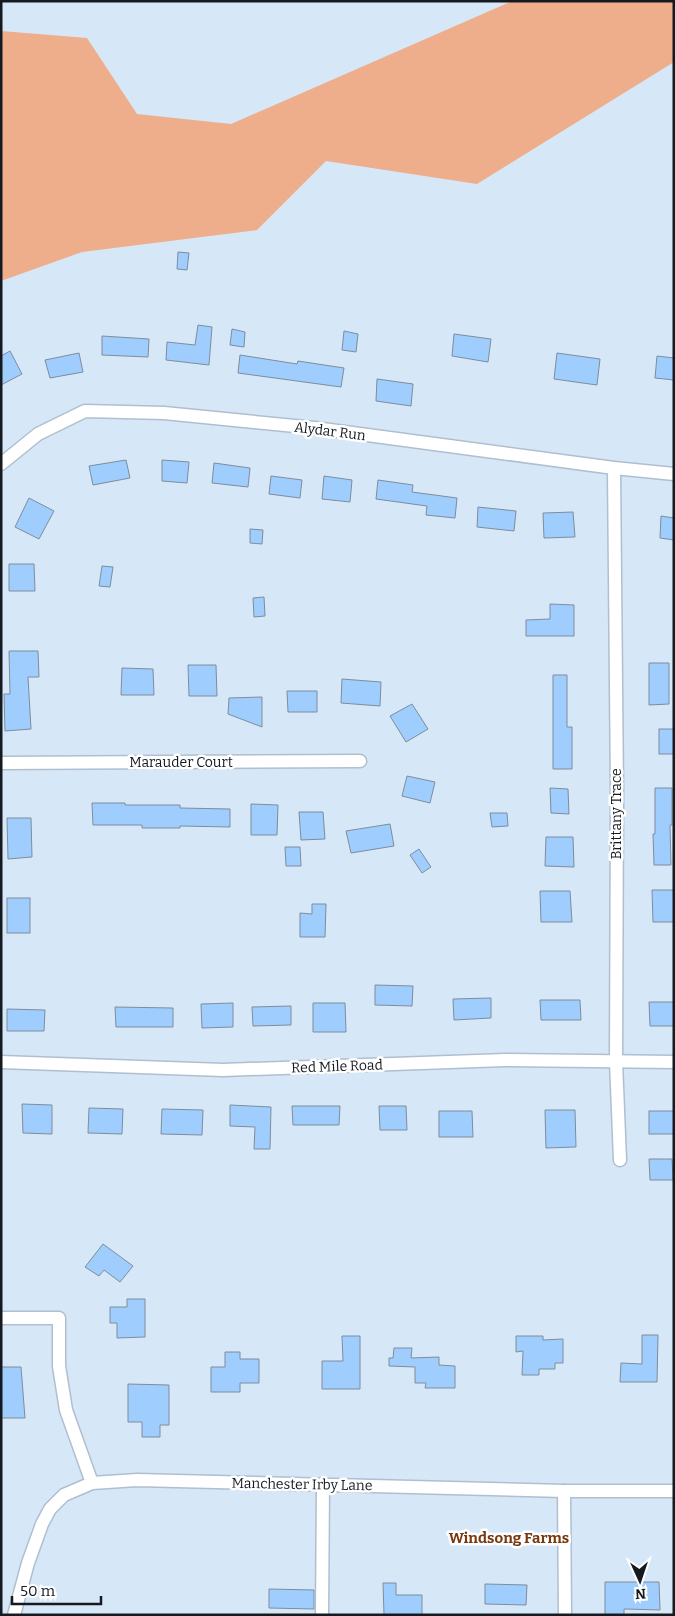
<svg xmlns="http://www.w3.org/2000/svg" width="675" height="1616" viewBox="0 0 675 1616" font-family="Bitter,serif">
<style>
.green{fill:#eeae8b}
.building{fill:#9fcdfd;stroke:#7e8d9c}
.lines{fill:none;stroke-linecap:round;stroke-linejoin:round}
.minor-casing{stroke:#afbfcf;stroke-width:15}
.minor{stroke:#fff;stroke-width:12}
.labels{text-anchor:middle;stroke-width:5;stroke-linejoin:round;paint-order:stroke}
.street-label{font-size:14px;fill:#141a20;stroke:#fff}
.neighbourhood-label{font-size:15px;font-weight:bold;fill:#773a10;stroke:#fff}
</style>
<rect width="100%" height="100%" fill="#d6e7f8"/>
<polygon class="green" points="512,1 674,1 674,62 477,184 326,161 257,230 82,252 1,281 1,31 87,38 137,114 231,124"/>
<g class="building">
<polygon points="178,252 189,253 187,270 177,269"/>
<polygon points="198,325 212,327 209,365 166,360 167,342 195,345"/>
<polygon points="232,329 245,332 244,347 230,345"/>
<polygon points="344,331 358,334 356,352 342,350"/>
<polygon points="454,334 491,339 488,362 452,356"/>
<polygon points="102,336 149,339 148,357 102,355"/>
<polygon points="10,351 22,374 1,385 1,356"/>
<polygon points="79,353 83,372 50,378 45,360"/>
<polygon points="557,353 600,359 597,385 554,379"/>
<polygon points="240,355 297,364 298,361 344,368 341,387 238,373"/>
<polygon points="657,356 674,358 674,380 655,378"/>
<polygon points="377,379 413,384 411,406 376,401"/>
<polygon points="126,460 130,478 93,485 89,466"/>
<polygon points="162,460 189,462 187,483 162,481"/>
<polygon points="214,463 250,468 248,487 212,483"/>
<polygon points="271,476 302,480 300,498 269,494"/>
<polygon points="324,476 352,480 350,502 322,499"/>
<polygon points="378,480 413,485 412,492 457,498 455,518 426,515 427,506 376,499"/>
<polygon points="29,498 54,511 39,539 15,527"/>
<polygon points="478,507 516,511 514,531 477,527"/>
<polygon points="573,512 575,537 544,538 543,513"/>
<polygon points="661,516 674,518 674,540 660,538"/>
<polygon points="250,529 263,530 262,544 250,543"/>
<polygon points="9,564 34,564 35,591 9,591"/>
<polygon points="102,566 113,567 110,587 99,586"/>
<polygon points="264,597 265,616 254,617 253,598"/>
<polygon points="550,604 574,605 574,636 526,636 526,620 550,619"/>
<polygon points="9,651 38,651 39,677 28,677 31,729 5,731 4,694 10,694"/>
<polygon points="649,663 669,663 669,704 649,705"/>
<polygon points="188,665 216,665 217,696 189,696"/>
<polygon points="122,668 153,669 154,695 121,695"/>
<polygon points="553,675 567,675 567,727 572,727 572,769 553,769"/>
<polygon points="342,679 381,682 380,706 341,703"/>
<polygon points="287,691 317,691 317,712 288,712"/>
<polygon points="262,697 262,727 228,714 229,698"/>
<polygon points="412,704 428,729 406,742 390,716"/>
<rect x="659" y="729" width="15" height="25"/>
<polygon points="407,776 435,782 430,803 402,796"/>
<polygon points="550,788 568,789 569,814 551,813"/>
<polygon points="655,788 672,788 672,825 670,825 671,865 654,865 653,834 655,834"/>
<polygon points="92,803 125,803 125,805 180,805 180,808 230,809 230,827 180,826 180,828 142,828 142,825 93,825"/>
<polygon points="251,804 278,805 277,835 251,835"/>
<polygon points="299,812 323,812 325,839 301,840"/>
<polygon points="490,813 507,813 508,826 492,827"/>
<polygon points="7,818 31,818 32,857 8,859"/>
<polygon points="390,824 394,846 351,853 346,831"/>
<polygon points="546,837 573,837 574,867 545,866"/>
<polygon points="285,847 300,847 301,866 286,866"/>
<polygon points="419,849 431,867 422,873 410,855"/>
<polygon points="652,890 674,890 674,922 653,922"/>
<polygon points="540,891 570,891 572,922 541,922"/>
<rect x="7" y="898" width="23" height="35"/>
<polygon points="312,904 326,904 325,937 300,937 300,913 312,914"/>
<polygon points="375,985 413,986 412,1006 375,1005"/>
<polygon points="491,998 491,1018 454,1020 453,999"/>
<polygon points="540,1000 580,1000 581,1020 541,1020"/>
<polygon points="649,1002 674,1002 674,1026 650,1026"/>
<polygon points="233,1003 233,1027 202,1028 201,1004"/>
<polygon points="313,1003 345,1003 346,1032 313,1032"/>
<polygon points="291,1006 291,1025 253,1026 252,1007"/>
<polygon points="115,1007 173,1008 173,1027 116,1027"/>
<polygon points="7,1009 45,1010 44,1031 7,1031"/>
<polygon points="22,1104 52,1105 52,1134 23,1133"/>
<polygon points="230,1105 271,1107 270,1149 254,1149 255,1127 230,1126"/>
<polygon points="292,1106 340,1106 339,1125 293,1125"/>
<polygon points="379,1106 406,1106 407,1130 380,1130"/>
<polygon points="89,1108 123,1109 122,1134 88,1133"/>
<polygon points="162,1109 203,1110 202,1135 161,1134"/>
<polygon points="545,1110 575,1110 576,1147 546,1148"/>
<polygon points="439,1111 472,1111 473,1137 439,1137"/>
<rect x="649" y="1111" width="25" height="23"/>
<polygon points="649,1159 672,1159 673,1180 650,1180"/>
<polygon points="103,1244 133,1266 120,1282 104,1270 99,1276 85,1267"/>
<polygon points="127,1299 145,1299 145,1337 117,1338 117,1323 110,1323 110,1307 127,1307"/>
<polygon points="642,1335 658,1335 657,1382 620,1382 621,1363 642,1364"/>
<polygon points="342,1336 360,1336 360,1389 322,1389 322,1361 343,1361"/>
<polygon points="516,1336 543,1336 543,1340 563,1339 563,1363 555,1363 555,1369 539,1369 539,1375 522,1375 523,1351 516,1352"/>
<polygon points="394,1348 412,1348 411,1358 439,1357 439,1365 455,1366 455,1388 425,1388 426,1383 415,1383 415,1367 389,1366 389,1358 393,1358"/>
<polygon points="225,1352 240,1352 240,1359 259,1359 259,1383 240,1383 240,1392 211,1392 211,1367 225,1367"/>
<polygon points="1,1367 21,1367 25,1418 1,1418"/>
<polygon points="128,1384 169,1385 169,1425 160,1425 160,1437 142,1437 142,1422 128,1422"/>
<polygon points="605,1582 659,1582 660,1610 624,1609 624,1615 605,1615"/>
<polygon points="383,1583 396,1583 396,1595 422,1595 422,1615 384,1615"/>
<polygon points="485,1584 527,1585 526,1605 485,1604"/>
<polygon points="269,1589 314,1590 314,1609 269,1608"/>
</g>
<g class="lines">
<defs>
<g id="minor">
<polyline points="1,464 38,434 85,411 164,413 315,428 614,468 674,474"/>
<polyline points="614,468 617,793 616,1061 620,1160"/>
<polyline points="1,763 360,761"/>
<polyline points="1,1062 223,1070 505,1060 674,1062"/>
<polyline points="1,1318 59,1318 59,1366 66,1410 92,1483"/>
<polyline points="564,1491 565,1615"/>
<polyline points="14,1615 28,1563 42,1524 50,1509 64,1495 92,1483 137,1480 564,1491 674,1491"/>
<polyline points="322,1615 323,1484"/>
</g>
</defs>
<use href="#minor" class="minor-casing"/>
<use href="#minor" class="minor"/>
</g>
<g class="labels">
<g class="street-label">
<text transform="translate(330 431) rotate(7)" y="5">Alydar Run</text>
<text x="181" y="767">Marauder Court</text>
<text transform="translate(616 814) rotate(-90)" y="5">Brittany Trace</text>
<text transform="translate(337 1066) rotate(-2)" y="5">Red Mile Road</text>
<text transform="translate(302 1484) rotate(1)" y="5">Manchester Irby Lane</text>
</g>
<g class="neighbourhood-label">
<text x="509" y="1543">Windsong Farms</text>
</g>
</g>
<rect width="675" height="1616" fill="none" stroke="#141a20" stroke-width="5"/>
<g transform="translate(640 1581) rotate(177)" stroke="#ffffff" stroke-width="4" paint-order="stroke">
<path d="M0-4L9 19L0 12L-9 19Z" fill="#141a20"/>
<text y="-8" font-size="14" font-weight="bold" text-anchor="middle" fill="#141a20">N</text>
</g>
<path d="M12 1596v8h89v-8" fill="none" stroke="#141a20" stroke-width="2.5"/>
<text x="20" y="1596" font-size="15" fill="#141a20" stroke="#ffffff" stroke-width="4" paint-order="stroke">50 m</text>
</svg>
